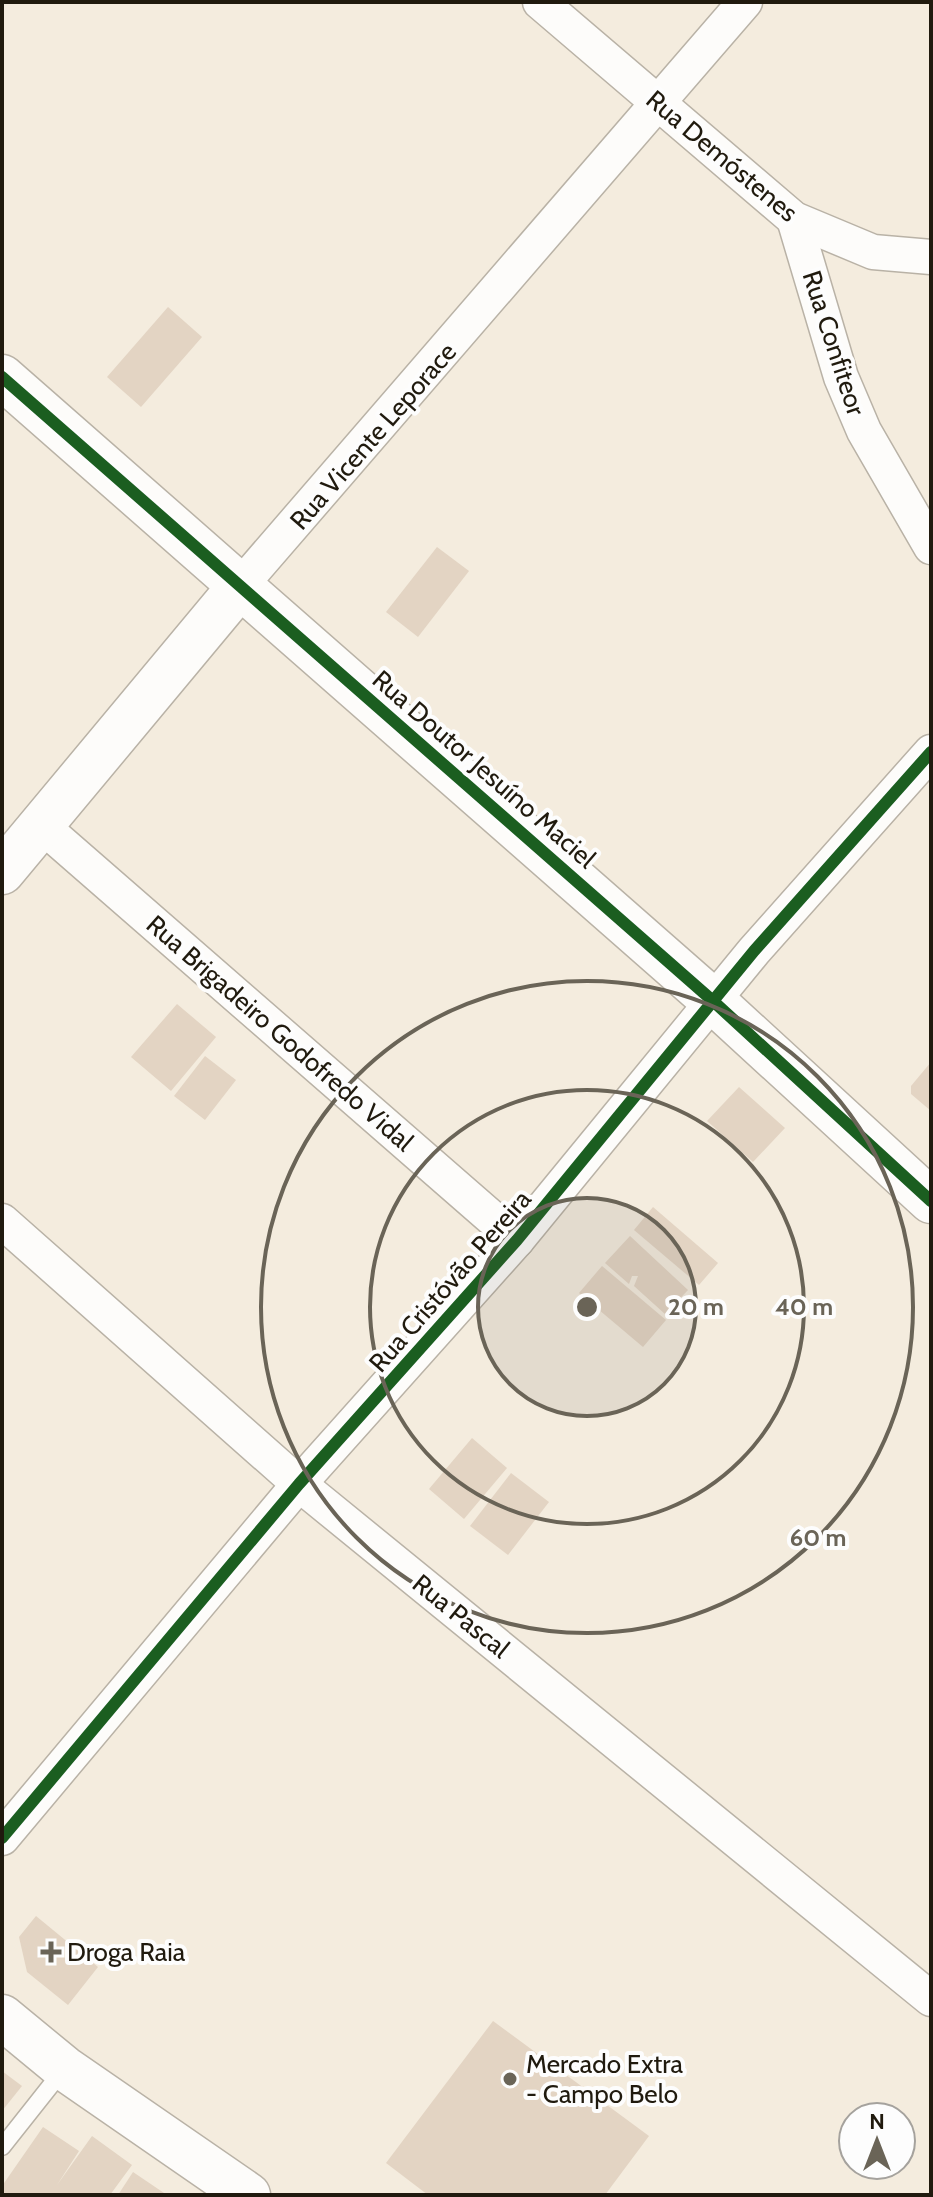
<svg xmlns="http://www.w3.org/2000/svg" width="933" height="2197" viewBox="0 0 933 2197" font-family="Cabin,sans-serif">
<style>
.building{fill:#e3d4c3}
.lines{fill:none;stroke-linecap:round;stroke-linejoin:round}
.lane-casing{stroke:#b9b2a6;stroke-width:19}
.street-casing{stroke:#b9b2a6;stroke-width:37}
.secondary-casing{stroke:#b9b2a6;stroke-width:47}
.lane{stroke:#fdfcfa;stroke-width:16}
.street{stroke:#fdfcfa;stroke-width:34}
.secondary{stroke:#fdfcfa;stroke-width:44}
.cycleway-casing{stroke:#fdfdfd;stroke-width:17}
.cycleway{stroke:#1b5e20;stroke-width:12}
.ring{fill:none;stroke:#6a6457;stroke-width:4}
.poi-dot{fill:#6a6457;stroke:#fdfdfd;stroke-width:3}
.labels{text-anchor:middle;stroke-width:8;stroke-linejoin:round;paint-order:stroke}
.street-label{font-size:26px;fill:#201a0e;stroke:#fdfdfd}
.poi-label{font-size:26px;fill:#201a0e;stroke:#fdfdfd;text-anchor:start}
.centre{fill:#6a6457;stroke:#fdfdfd;stroke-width:4}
.ring-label{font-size:24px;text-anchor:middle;font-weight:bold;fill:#6a6457;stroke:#fdfdfd;stroke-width:8;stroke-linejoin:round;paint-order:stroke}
</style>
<rect width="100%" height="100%" fill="#f4ecde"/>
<g class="building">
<polygon points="168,307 202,337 141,407 107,377"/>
<polygon points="437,547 469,571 418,637 386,612"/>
<polygon points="177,1004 216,1037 171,1091 131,1057"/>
<polygon points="205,1056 236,1080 205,1120 174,1096"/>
<polygon points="931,1062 931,1111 911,1094 911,1086"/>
<polygon points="739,1087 785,1128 753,1162 707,1121"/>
<polygon points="653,1207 718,1263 699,1285 634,1230"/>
<polygon points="630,1236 688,1290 665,1314 634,1286 638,1276 632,1276 629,1284 605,1263"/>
<polygon points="602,1266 666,1320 643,1347 579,1293"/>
<polygon points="472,1438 507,1468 464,1519 429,1489"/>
<polygon points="511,1473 549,1502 508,1555 470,1526"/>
<polygon points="36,1916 98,1967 68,2005 27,1972 19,1937"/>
<polygon points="493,2021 649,2136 605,2195 428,2195 386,2163"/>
<polygon points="2,2071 22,2086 2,2111"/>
<polygon points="43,2127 79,2151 57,2185 92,2136 132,2165 110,2195 2,2195 2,2186"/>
<polygon points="133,2172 167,2195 118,2195"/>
</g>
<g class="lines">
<defs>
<polyline id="lane" points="2,2147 63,2070"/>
<g id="street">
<polyline points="540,2 794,219 873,252 931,257"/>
<polyline points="794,219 841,377 864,431 931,547"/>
<polyline points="241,585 745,2"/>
<polyline points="42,826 517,1240"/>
<polyline points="2,1221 299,1484 931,1999"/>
<polyline points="2,1838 299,1484 517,1240 754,951 931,752"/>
</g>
<g id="secondary">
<polyline points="2,377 713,1001 931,1201"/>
<polyline points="2,872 241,585"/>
<polyline points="2,2017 64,2068 248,2195"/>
</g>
</defs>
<use href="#lane" class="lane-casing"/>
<use href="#street" class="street-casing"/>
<use href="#secondary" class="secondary-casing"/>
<use href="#lane" class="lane"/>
<use href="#street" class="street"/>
<use href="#secondary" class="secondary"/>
<defs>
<g id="cycleway">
<polyline points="2,377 713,1001 931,1201"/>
<polyline points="2,1838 299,1484 517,1240 754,951 931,752"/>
</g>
</defs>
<use href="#cycleway" class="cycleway-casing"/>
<use href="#cycleway" class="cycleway"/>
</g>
<circle cx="587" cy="1307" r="109" fill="#6a6457" fill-opacity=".12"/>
<g class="ring">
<circle cx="587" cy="1307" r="109"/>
<circle cx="587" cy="1307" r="217"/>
<circle cx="587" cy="1307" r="326"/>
</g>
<g class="poi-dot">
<path d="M47 1940h8v8h8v8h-8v8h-8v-8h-8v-8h8z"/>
<circle cx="510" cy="2079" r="8"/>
</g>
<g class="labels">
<g class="street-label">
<text transform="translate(722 156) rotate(40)" y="9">Rua Demóstenes</text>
<text transform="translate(834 343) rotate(72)" y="9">Rua Confiteor</text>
<text transform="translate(373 436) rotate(-49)" y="9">Rua Vicente Leporace</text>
<text transform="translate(484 769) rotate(41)" y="9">Rua Doutor Jesuíno Maciel</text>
<text transform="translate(280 1033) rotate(41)" y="9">Rua Brigadeiro Godofredo Vidal</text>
<text transform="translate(450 1281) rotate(-49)" y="9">Rua Cristóvão Pereira</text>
<text transform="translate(461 1616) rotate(39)" y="9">Rua Pascal</text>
</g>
<g class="poi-label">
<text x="67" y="1961">Droga Raia</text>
<text x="526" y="2073">Mercado Extra<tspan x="526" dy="30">- Campo Belo</tspan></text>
</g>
</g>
<circle cx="587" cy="1307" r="12" class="centre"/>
<g class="ring-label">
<text x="696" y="1315">20 m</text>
<text x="804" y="1315">40 m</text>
<text x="818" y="1546">60 m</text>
</g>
<rect width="933" height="2197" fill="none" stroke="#201a0e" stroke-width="8"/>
<g transform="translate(877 2141)"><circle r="38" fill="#fdfdfd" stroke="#a5a29d" stroke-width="2"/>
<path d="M0-6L14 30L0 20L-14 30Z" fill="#6a6457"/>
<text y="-12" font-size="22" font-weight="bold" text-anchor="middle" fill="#201a0e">N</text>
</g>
</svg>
